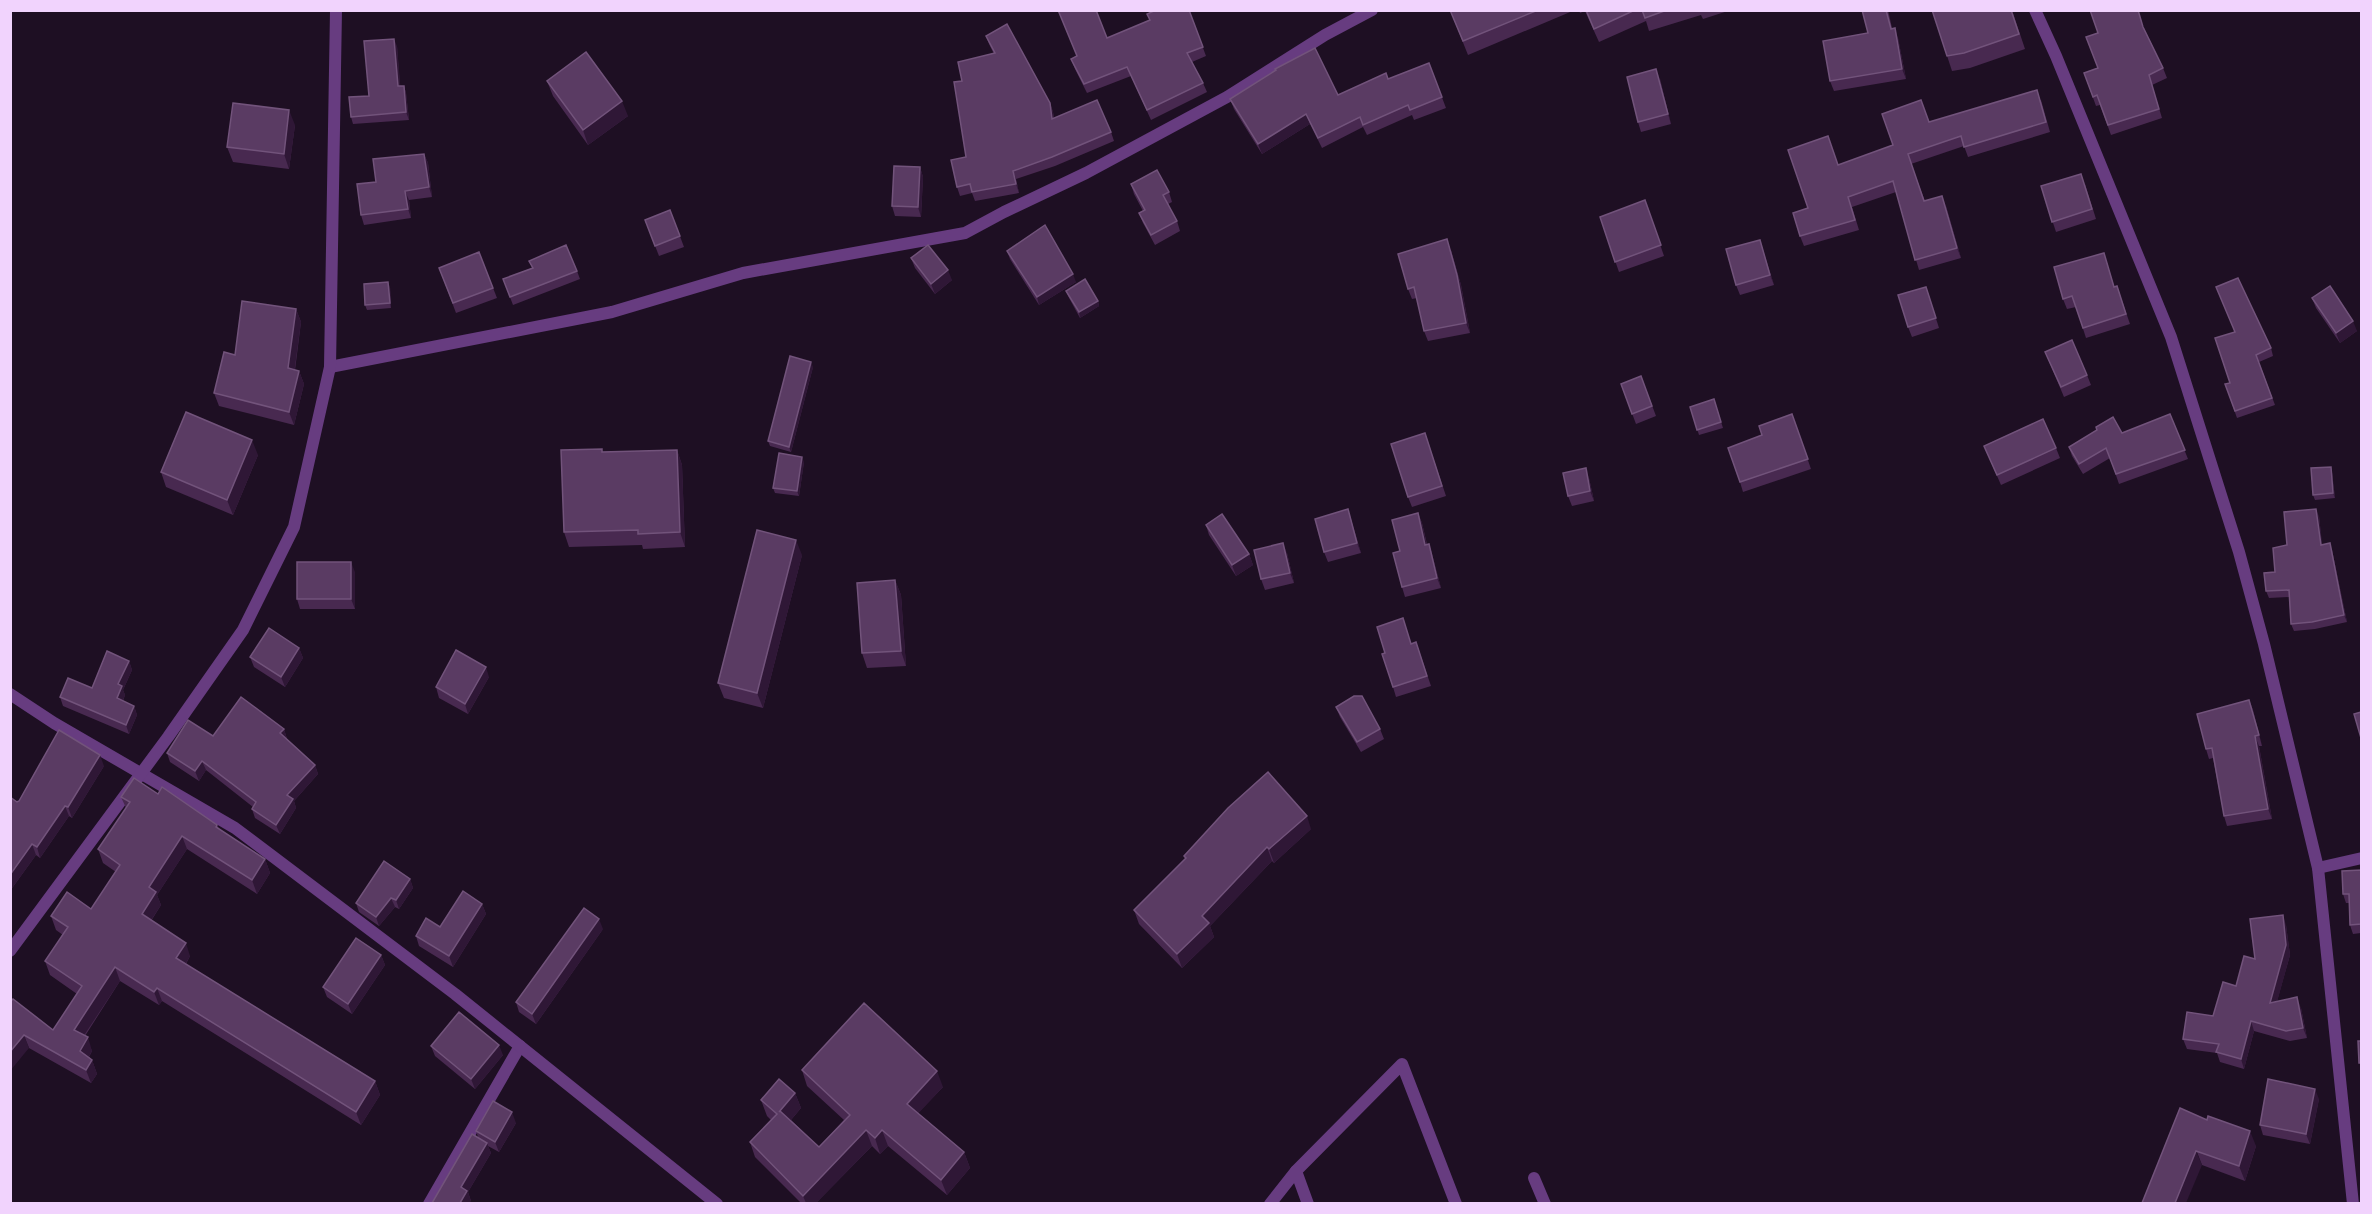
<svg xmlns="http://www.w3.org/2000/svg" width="2372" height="1214" viewBox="0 0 2372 1214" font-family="Ubuntu,sans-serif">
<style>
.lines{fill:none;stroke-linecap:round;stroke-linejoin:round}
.lane{stroke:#673c80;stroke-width:12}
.street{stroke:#673c80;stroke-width:12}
.wall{fill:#482950}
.shaded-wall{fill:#2f1736}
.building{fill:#5a3b63;stroke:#72537b;stroke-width:1.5}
</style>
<rect width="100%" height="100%" fill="#1e0f23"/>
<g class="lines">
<g class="lane">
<polyline points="1296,1171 1402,1064 1456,1204"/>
<polyline points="1534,1178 1545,1204"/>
<polyline points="429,1204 520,1046"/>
<polyline points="1270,1204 1296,1171 1308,1204"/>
</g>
<g class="street">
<polyline points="2035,10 2056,56 2171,337 2239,552 2264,644 2318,868 2353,1204"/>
<polyline points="330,367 612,312 743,273 965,233 1004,212 1086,173 1227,97 1325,35 1372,10"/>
<polyline points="10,694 54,723 235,828 455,994 717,1204"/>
<polyline points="2318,868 2362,858"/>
<polyline points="10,951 168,737 243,630 294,527 330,367 336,10"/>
</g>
</g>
<g class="wall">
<polygon points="1189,10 1206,56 1192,62 1203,83 1207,92 1151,120 1131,76 1087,93 1075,69 1071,59 1107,38"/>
<polygon points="1450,10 1575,10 1468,55"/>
<polygon points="1579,10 1731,10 1703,19 1701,15 1649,31 1646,21 1599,42 1585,11 1580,13"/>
<polygon points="1862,10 1888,10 1892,28 1898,38 1906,79 1834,91 1830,81 1868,33"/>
<polygon points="1932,10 2012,10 2025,49 1970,68 1952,71"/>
<polygon points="2144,28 2163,68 2167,78 2152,85 2162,118 2111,135 2100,105 2096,106 2084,73 2098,68 2098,33"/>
<polygon points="986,36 1050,103 1053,112 1054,118 1111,132 1114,141 1055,166 1016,179 1019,193 975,201 972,193 960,196 957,187 966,157 962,81 994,54 989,44"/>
<polygon points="397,46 400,86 404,86 406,93 409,120 353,124 351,117 369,96"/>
<polygon points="1429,63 1446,108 1414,120 1412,115 1367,135 1363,127 1322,148 1310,124 1262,154 1234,109 1230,99 1338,95 1388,79"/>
<polygon points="1660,79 1671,124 1641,132 1638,122"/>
<polygon points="547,81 628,116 588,145 553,96"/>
<polygon points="2041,100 2050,132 1968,157 1964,146 1911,164 1925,201 1946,206 1961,258 1919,270 1896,192 1852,207 1859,230 1804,246 1800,236 1808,208 1838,165 1893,145 1929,122"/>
<polygon points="295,125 289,169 233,162 227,147"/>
<polygon points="424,154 428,163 432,197 409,200 411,218 364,225 361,215 376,182"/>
<polygon points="920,167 923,177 921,217 895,216 892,206"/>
<polygon points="1131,184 1169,192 1172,202 1168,204 1177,221 1180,231 1155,245 1143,223 1139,213 1143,211 1134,194"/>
<polygon points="2085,184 2096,219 2056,232 2041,186"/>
<polygon points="1645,200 1664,256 1619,272 1600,217"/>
<polygon points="670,210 684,247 659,256 645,220"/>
<polygon points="1451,250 1461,285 1470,333 1428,341 1424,331 1417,298 1412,299 1408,289"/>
<polygon points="1763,250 1774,285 1740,295 1736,285"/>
<polygon points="1007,251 1076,282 1039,305 1010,259"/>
<polygon points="479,252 497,298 456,313 439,268"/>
<polygon points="911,258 952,280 935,294 915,268"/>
<polygon points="529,261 577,271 580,279 513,305 503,279 532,268"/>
<polygon points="2107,263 2114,286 2117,286 2130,324 2086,338 2076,307 2067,309 2063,299"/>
<polygon points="390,287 391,308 367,310 365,305"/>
<polygon points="1926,287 1939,328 1912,337 1908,327"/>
<polygon points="1066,291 1098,301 1099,306 1080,318 1068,296"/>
<polygon points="2312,298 2357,331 2340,343 2316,308"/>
<polygon points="296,309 301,322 295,370 299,371 304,384 294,425 219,406 214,393 235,355"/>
<polygon points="2215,338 2271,348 2273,356 2259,362 2275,405 2237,418 2225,384 2230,383"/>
<polygon points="2045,352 2087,375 2091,385 2064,397"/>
<polygon points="813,367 791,452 770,446 768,441"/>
<polygon points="1641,376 1656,416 1636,424 1621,384"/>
<polygon points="1714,399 1723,428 1699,435 1690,407"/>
<polygon points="1792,414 1811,469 1743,492 1740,482 1762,435"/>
<polygon points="2170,414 2188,459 2119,484 2110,458 2083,474 2072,456 2069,447 2122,433"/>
<polygon points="1425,433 1446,496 1412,507 1408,497"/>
<polygon points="1984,446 2056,448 2060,458 2001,485"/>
<polygon points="677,450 682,465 685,547 643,549 642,545 569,547 564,532 603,452"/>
<polygon points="258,455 233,515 166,487 161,472"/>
<polygon points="804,462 799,496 775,493 773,488"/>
<polygon points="2332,472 2335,498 2315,500 2313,495"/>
<polygon points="1589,478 1594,501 1572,506 1568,496"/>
<polygon points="1348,509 1361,553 1328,562 1324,552"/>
<polygon points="1418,513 1422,523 1427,544 1429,544 1432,554 1441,588 1405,597 1402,587 1400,551"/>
<polygon points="2319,516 2322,545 2332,550 2347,622 2315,629 2294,631 2291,624 2289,597 2269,598 2266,591 2287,545"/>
<polygon points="1206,525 1249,554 1253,565 1236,576 1209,535"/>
<polygon points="1287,553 1294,583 1265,590 1261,579"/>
<polygon points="802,555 763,708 724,698 718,683"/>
<polygon points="355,572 355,609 300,609 297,599"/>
<polygon points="895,580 901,595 906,666 867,668 862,653"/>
<polygon points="1416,642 1431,686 1396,697 1393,687 1411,644"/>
<polygon points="299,648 303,658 285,687 254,667 250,657"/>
<polygon points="129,661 132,670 123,690 125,695 123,701 134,706 137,715 129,734 63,706 60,697 92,688"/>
<polygon points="489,677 468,714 439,698 436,687"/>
<polygon points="2249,700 2253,710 2262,746 2259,746 2272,819 2227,826 2224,816 2213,758 2209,759 2206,749"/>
<polygon points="1336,707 1380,729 1384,739 1361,752 1340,717"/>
<polygon points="284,729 287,739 315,765 318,774 294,801 296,808 280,834 255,818 252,809 253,807 206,770 199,781 170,762 167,753 213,736"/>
<polygon points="104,766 72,818 69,816 40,858 36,855 10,891 10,797 17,802"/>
<polygon points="158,794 217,825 219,829 265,859 270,873 257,894 187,849 157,895 161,905 151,921 190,956 186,964 375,1081 380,1095 361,1125 162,1001 159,1005 120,981 85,1036 92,1051 89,1057 92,1060 97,1074 91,1083 29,1048 10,1002 53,1030 77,994 50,975 45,961 63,935 56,930 51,916 91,909 116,872 103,863 98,849 126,808 121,797"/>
<polygon points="1311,829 1274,863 1272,861 1210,926 1214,937 1182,968 1139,924 1134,910 1185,859 1184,856"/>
<polygon points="2361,870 2361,933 2353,934 2350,925 2349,903 2346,903 2343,894"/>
<polygon points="410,879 413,888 399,909 395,907 379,926 359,912 356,903"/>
<polygon points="482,904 486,914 453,967 419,946 416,936 440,927"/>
<polygon points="2286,925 2290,955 2277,1001 2301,1008 2307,1038 2290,1041 2254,1031 2244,1069 2220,1062 2217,1053 2187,1049 2183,1039 2213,1016 2255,959"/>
<polygon points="603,929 536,1024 519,1012 516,1002"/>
<polygon points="381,955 385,965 352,1014 327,997 323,987"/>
<polygon points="431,1046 503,1055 475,1089 435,1056"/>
<polygon points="802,1070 943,1087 918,1113 964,1152 970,1168 947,1195 888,1146 880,1154 872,1146 816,1203 801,1203 755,1157 750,1142 771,1120 767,1116 761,1100 795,1093 801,1108 791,1120 819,1147 844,1120 807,1086"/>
<polygon points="2319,1099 2310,1144 2263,1135 2260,1125"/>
<polygon points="2180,1108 2256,1146 2245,1181 2202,1165"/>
<polygon points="516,1123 499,1152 488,1146 491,1153 468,1192 471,1201 432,1203 478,1137 476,1131"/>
</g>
<g class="shaded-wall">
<polygon points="1895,28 1898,38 1906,79 1902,69"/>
<polygon points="394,39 397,46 401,94 398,86"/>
<polygon points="1656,69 1660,79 1671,124 1668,114"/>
<polygon points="404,86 406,93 409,120 406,112"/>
<polygon points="622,101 628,116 588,145 583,130"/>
<polygon points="1050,103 1053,112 1055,128 1052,119"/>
<polygon points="289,110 295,125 289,169 284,154"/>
<polygon points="1306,114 1310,124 1262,154 1258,144"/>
<polygon points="424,154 428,163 432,197 429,187"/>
<polygon points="920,167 923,177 921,217 918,207"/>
<polygon points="1013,171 1016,179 1019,193 1016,184"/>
<polygon points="405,191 409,200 411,218 408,209"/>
<polygon points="1942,196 1946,206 1961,258 1957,248"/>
<polygon points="1447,239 1461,285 1470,333 1466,323"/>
<polygon points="1760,240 1763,250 1774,285 1770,275"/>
<polygon points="948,270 952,280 935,294 931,284"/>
<polygon points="1073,274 1076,282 1039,305 1037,297"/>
<polygon points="388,282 390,287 391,308 390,303"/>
<polygon points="1098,301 1099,306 1080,318 1079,312"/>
<polygon points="296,309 301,322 293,381 288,368"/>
<polygon points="2353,321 2357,331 2340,343 2336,333"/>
<polygon points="811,362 813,367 791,452 789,447"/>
<polygon points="299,371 304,384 294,425 289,412"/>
<polygon points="252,440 258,455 233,515 227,500"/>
<polygon points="677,450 682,465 685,547 680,532"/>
<polygon points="802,457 804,462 799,496 797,491"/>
<polygon points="2331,467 2332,472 2335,498 2333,493"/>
<polygon points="1586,468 1589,478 1594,501 1590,491"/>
<polygon points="1348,509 1351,520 1361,553 1357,543"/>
<polygon points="2316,509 2319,516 2323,552 2321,545"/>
<polygon points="1418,513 1422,523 1429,555 1425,545"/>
<polygon points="796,540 802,555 763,708 757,693"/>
<polygon points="1283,543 1287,553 1294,583 1290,573"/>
<polygon points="2330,543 2332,550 2347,622 2344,615"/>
<polygon points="1429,544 1432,554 1441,588 1437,578"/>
<polygon points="1249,554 1253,565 1236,576 1232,565"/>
<polygon points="351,562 355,572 355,609 351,599"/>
<polygon points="895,580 901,595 906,666 901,651"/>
<polygon points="299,648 303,658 285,687 281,677"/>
<polygon points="129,661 132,670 123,690 125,695 120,707 117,698 118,684"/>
<polygon points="486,667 489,677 468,714 465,704"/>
<polygon points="2249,700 2253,710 2262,746 2259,735"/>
<polygon points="134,706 137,715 129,734 126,725"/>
<polygon points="284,729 287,739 284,743 280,733"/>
<polygon points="2255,736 2259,746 2272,819 2268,809"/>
<polygon points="100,755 104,766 72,818 68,807"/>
<polygon points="202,761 206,770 199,781 195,771"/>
<polygon points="315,765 318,774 294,801 296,808 280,834 276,825 287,795"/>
<polygon points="65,806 69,816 40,858 37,847"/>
<polygon points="1307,816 1311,829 1274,863 1269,849"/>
<polygon points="182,836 187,849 157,895 161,905 146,928 142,914 149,887"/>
<polygon points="32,844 36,855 10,891 10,875"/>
<polygon points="1267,847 1272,861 1210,926 1214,937 1182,968 1177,954 1202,916"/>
<polygon points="265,859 270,873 257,894 252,880"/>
<polygon points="410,879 413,888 399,909 396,900"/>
<polygon points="391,898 395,907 379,926 376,917"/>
<polygon points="482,904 486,914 453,967 449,956"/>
<polygon points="2283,915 2286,925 2290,955 2274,1013 2270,1003"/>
<polygon points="599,919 603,929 536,1024 532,1014"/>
<polygon points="186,943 190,956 181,972 176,958"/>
<polygon points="381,955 385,965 352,1014 348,1004"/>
<polygon points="115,967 120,981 79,1043 74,1030"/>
<polygon points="157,988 162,1001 159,1005 154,992"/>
<polygon points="2297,997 2301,1008 2307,1038 2303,1028"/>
<polygon points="2251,1021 2254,1031 2244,1069 2241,1059"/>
<polygon points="24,1035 29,1048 10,1071 10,1052"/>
<polygon points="88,1037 92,1051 85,1064 80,1051"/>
<polygon points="499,1045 503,1055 475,1089 471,1079"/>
<polygon points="92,1060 97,1074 91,1083 86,1070"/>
<polygon points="937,1071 943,1087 913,1119 907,1104"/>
<polygon points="375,1081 380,1095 361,1125 356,1112"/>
<polygon points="2315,1089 2319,1099 2310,1144 2306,1134"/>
<polygon points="795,1093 801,1108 784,1128 779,1112"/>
<polygon points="512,1112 516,1123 499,1152 495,1142"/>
<polygon points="866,1130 872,1146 816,1203 806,1203 803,1196"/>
<polygon points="882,1130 888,1146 880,1154 875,1138"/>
<polygon points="2250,1131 2256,1146 2245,1181 2239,1166"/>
<polygon points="487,1143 491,1153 468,1192 471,1201 470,1203 460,1203 461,1187"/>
<polygon points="2196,1151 2202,1165 2186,1203 2175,1203"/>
<polygon points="964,1152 970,1168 947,1195 941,1180"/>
</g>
<g class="building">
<polygon points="1058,10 1096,10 1107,38 1150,20 1147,14 1156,10 1189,10 1203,47 1187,53 1203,83 1147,110 1127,67 1084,84 1071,59 1077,56"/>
<polygon points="1450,10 1538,10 1463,41"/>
<polygon points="1586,10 1635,10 1594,29"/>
<polygon points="1642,10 1667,10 1645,18"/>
<polygon points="1862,10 1886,10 1891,29 1895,28 1902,69 1830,81 1823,41 1868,33"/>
<polygon points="1932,10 2011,10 2019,34 1964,53 1947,56"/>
<polygon points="2090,10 2138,10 2143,27 2163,68 2149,75 2159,109 2108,125 2097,95 2093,97 2084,73 2098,68 2086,37 2098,33"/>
<polygon points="1007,24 1050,103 1052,119 1097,100 1111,132 1052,157 1013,171 1016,184 972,192 970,184 957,187 951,160 966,157 954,82 962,81 958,62 995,53 986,36"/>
<polygon points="394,39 398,86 404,86 406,112 351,117 349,97 369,96 364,41"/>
<polygon points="1315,48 1338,95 1386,73 1388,79 1429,63 1442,97 1410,110 1408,105 1363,125 1360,117 1318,138 1306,114 1258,144 1230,99 1276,70 1275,69"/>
<polygon points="586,52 622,101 583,130 547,81"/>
<polygon points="1656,69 1668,114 1638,122 1627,77"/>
<polygon points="2037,90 2046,122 1964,147 1961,136 1908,154 1924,201 1942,196 1957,248 1915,260 1893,181 1848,197 1855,220 1800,236 1793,213 1808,208 1788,150 1828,136 1838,165 1893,145 1882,114 1921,100 1929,122"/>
<polygon points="233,103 289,110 284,154 227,147"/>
<polygon points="424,154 429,187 405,191 408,209 361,215 357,184 376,182 373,159"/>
<polygon points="894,166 920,167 918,207 892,206"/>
<polygon points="1157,170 1169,192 1163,195 1177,221 1151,235 1139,213 1145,210 1131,184"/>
<polygon points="2081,174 2092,209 2052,222 2041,186"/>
<polygon points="1645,200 1661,245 1615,262 1600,217"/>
<polygon points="670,210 680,236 655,246 645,220"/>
<polygon points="1045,225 1073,274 1037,297 1007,251"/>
<polygon points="1447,239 1457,275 1466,323 1424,331 1414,287 1408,289 1398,254"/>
<polygon points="1760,240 1770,275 1736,285 1726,249"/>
<polygon points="566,245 577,271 510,297 503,279 533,268 529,261"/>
<polygon points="928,245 948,270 931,284 911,258"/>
<polygon points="479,252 493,288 453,303 439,268"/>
<polygon points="2104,253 2114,287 2117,286 2126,314 2083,328 2072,296 2063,299 2054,267"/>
<polygon points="2238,278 2271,348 2256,355 2272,398 2235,411 2225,384 2230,383 2215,338 2235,332 2216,287"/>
<polygon points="1085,279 1098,301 1079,312 1066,291"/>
<polygon points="388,282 390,303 365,305 364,284"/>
<polygon points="2330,286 2353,321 2336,333 2312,298"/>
<polygon points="1926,287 1936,318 1908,327 1898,295"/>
<polygon points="242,301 296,309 288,368 299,371 289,412 214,393 224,352 235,355"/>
<polygon points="2072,340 2087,375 2061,387 2045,352"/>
<polygon points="790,356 811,362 789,447 768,441"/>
<polygon points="1641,376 1652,406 1632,414 1621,384"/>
<polygon points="1714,399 1721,422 1697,430 1690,407"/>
<polygon points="186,412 252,440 227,500 161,472"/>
<polygon points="1792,414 1808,459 1740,482 1728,448 1762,435 1759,426"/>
<polygon points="2170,414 2185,450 2116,474 2106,448 2079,464 2069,447 2097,430 2096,427 2113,417 2122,433"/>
<polygon points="2043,419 2056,448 1997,475 1984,446"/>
<polygon points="1425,433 1442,486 1408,497 1391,444"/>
<polygon points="602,449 602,452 677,450 680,532 638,534 638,530 564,532 561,450"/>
<polygon points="779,453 802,457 797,491 773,488"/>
<polygon points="2331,467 2333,493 2313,495 2311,468"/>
<polygon points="1586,468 1590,491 1568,496 1563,473"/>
<polygon points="1348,509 1357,543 1324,552 1315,519"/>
<polygon points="2316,509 2321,545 2330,543 2344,615 2312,622 2291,624 2289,590 2266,591 2264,573 2275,572 2273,548 2287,545 2284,512"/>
<polygon points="1418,513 1425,545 1429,544 1437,578 1402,587 1393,553 1400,551 1392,520"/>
<polygon points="1222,514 1249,554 1232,565 1206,525"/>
<polygon points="757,530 796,540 757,693 718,683"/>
<polygon points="1283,543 1290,573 1261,579 1254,550"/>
<rect x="297" y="562" width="54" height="37"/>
<polygon points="895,580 901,651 862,653 857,583"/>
<polygon points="1403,618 1411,644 1416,642 1427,676 1393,687 1382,654 1385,653 1377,627"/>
<polygon points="269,628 299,648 281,677 250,657"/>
<polygon points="456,650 486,667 465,704 436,687"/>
<polygon points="107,651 129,661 118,684 122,686 117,698 134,706 126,725 60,697 68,678 92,688"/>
<polygon points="1354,696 1362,696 1380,729 1357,742 1336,707"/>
<polygon points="241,697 284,729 280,733 315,765 287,795 293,799 276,825 252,809 256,802 202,761 195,771 167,753 188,720 213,736"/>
<polygon points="2249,700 2259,735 2255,736 2268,809 2224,816 2212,748 2206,749 2197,714"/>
<polygon points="2361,712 2361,738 2354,714"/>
<polygon points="59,730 100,755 68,807 65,806 37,847 32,844 10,875 10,797 17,802 19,801"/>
<polygon points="1268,772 1307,816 1269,849 1267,847 1202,916 1209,923 1177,954 1134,910 1186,858 1184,856 1228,808"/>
<polygon points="134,778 158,794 162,787 217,825 216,827 265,859 252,880 182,836 149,887 156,892 142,914 186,943 176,958 375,1081 356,1112 157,988 154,992 115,967 74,1030 88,1037 80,1051 92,1060 86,1070 24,1035 10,1052 10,1002 13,999 53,1030 82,986 45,961 68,927 51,916 67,892 91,909 120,865 98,849 130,802 121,797"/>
<polygon points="384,861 410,879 396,900 391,898 376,917 356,903"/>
<polygon points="2361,870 2361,924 2350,925 2349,894 2343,894 2342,871"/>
<polygon points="463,891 482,904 449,956 416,936 426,918 440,927"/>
<polygon points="584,908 599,919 532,1014 516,1002"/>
<polygon points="2283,915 2286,945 2270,1003 2297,997 2303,1028 2286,1031 2251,1021 2241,1059 2216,1052 2219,1044 2183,1039 2187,1012 2213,1016 2223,982 2236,986 2244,956 2255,959 2250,919"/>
<polygon points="356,938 381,955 348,1004 323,987"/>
<polygon points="864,1003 937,1071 907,1104 964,1152 941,1180 882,1130 875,1138 866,1130 803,1196 750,1142 777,1114 761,1100 779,1079 795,1093 779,1112 780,1111 819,1147 850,1115 802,1070"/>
<polygon points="459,1012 499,1045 471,1079 431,1046"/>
<polygon points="2358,1041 2361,1041 2361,1063 2359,1063"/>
<polygon points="2268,1079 2315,1089 2306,1134 2260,1125"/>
<polygon points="493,1101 512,1112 495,1142 476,1131"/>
<polygon points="2180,1108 2207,1120 2208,1116 2250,1131 2239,1166 2196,1151 2175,1203 2142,1203"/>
<polygon points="472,1134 487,1143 461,1187 467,1191 460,1203 432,1203"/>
</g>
<rect width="2372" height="1214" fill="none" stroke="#f1d3fd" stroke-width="24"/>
</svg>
